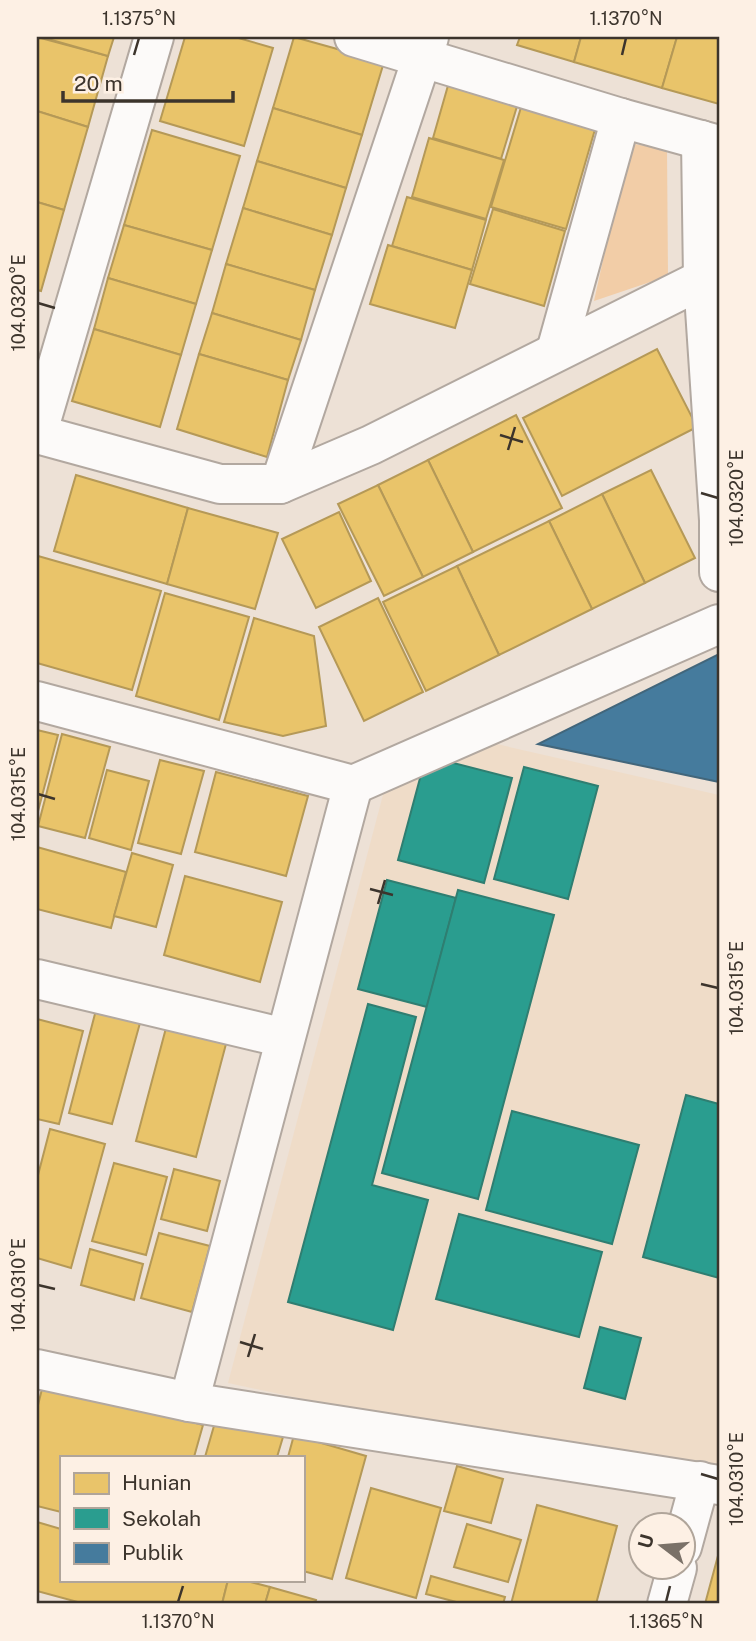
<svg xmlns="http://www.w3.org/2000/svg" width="756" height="1641" viewBox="0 0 756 1641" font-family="'Public Sans',sans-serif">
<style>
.built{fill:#efdcc8}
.green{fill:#f2cda7}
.homes{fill:#e9c46a;stroke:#b59957;stroke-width:2}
.schools{fill:#2a9d8f;stroke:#2f7e71;stroke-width:2}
.public{fill:#457b9d;stroke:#42667b;stroke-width:2}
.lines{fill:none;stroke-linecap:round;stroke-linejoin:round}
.minor-casing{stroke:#b2a8a0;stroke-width:42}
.minor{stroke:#fcfaf9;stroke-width:38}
.ticks{fill:none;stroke:#3c342c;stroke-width:2.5}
.neatline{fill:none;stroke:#3c342c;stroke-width:2.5}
.ticks-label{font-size:18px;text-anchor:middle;fill:#3c342c}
</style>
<rect width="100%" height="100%" fill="#ede1d6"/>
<polygon class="built" points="466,737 719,795 719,1488 228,1383 389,772"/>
<polygon class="green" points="629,143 667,150 668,276 594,301"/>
<g class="homes">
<polygon points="37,37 108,56 88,127 37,111"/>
<polygon points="41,37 114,37 108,56"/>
<polygon points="185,37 235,37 273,48 244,146 160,121"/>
<polygon points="294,37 384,62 362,135 273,108"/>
<polygon points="520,37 581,37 574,62 517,45"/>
<polygon points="581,37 677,37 662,88 574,62"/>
<polygon points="677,37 719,37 719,104 662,88"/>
<polygon points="449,82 518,103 501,159 433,138"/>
<polygon points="522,104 596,126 566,229 491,207"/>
<polygon points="273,108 362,135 346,188 257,161"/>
<polygon points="37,111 88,127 64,210 37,202"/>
<polygon points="152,130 240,156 212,250 124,225"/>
<polygon points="429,138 504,160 486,219 412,197"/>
<polygon points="257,161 346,188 332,235 243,208"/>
<polygon points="407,197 486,220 472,270 392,246"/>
<polygon points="37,202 64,210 41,291 37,290"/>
<polygon points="243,208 332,235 315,290 226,264"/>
<polygon points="493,209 565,231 544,306 470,284"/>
<polygon points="124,225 212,250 196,304 108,278"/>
<polygon points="388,245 472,270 455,328 370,304"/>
<polygon points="226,264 315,290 301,340 212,313"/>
<polygon points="108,278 196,304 181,355 94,329"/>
<polygon points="212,313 301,340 288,380 199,354"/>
<polygon points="94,329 181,355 160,427 72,401"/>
<polygon points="657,349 697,427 562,496 523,418"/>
<polygon points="199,354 288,380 267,457 177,429"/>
<polygon points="516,415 562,508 473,552 428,460"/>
<polygon points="428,460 473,552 423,577 378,485"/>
<polygon points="651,470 695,558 645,583 602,494"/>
<polygon points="76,475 188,508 167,584 54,551"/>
<polygon points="378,485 423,577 384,596 338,504"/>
<polygon points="602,494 645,583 592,609 549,521"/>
<polygon points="188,508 278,533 255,609 167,584"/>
<polygon points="339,512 371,581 316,608 282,539"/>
<polygon points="549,521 592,609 499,655 457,566"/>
<polygon points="38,556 161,591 132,690 37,663"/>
<polygon points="457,566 499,655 426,691 383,602"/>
<polygon points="165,593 249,617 219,720 136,696"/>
<polygon points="378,598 423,692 364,721 319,627"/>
<polygon points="254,618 314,636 326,726 283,736 224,722"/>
<polygon points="37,730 58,735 37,815"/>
<polygon points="62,734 110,747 85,838 38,826"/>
<polygon points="160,760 204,771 181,854 138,843"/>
<polygon points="107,770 149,781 131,850 89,838"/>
<polygon points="216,772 308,796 286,876 195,852"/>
<polygon points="37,847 126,872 111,928 37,909"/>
<polygon points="132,853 173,865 156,927 114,916"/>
<polygon points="185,876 282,902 260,982 164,955"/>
<polygon points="96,1010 140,1023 112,1124 69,1113"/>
<polygon points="37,1019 83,1031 59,1124 37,1119"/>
<polygon points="166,1028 226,1044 196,1157 136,1141"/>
<polygon points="50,1129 105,1144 71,1268 37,1258 37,1179"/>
<polygon points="114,1163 167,1177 146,1255 92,1241"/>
<polygon points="174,1169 220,1181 207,1231 161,1219"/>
<polygon points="159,1233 210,1246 192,1312 141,1298"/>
<polygon points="90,1249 143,1264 134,1300 81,1285"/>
<polygon points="44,1381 203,1425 194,1457 61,1457 61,1512 37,1506 37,1409"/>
<polygon points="216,1419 283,1437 277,1457 205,1457"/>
<polygon points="294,1435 366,1456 332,1579 303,1571 303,1457 288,1457"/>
<polygon points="457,1466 503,1479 491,1523 444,1511"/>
<polygon points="371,1488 441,1508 416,1598 346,1578"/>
<polygon points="537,1505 617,1526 596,1604 511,1604"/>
<polygon points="37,1522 61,1529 61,1580 228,1580 222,1604 85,1604 37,1591"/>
<polygon points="467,1524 521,1540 508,1582 454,1567"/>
<polygon points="719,1552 719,1604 705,1604"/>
<polygon points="431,1576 505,1597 503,1604 464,1604 426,1594"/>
<polygon points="228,1580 243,1580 270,1587 265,1604 222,1604"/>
<polygon points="270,1587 316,1600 315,1604 265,1604"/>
</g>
<g class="schools">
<polygon points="426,756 512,778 484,883 398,860"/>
<polygon points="524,767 598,786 568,899 494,879"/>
<polygon points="387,880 456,898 427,1007 358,989"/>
<polygon points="458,890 554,915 478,1199 382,1173"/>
<polygon points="368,1004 416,1017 372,1185 428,1200 393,1330 288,1302"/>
<polygon points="686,1095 719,1104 719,1278 643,1257"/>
<polygon points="512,1111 639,1145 612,1244 486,1210"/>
<polygon points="459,1214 602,1252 579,1337 436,1299"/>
<polygon points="600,1327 641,1338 625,1399 584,1388"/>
</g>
<polygon class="public" points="719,654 719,782 538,744"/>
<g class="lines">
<defs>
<g id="minor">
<polyline points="354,37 621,118 719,145"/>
<polyline points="701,140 703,279 719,520 719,572"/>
<polyline points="556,351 621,118"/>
<polyline points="37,434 220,484 280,484 371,445 703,279"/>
<polyline points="37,435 154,37"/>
<polyline points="280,484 429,37"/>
<polyline points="37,701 353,785 719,624"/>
<polyline points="37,979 285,1038"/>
<polyline points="37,1369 189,1402 719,1485"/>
<polyline points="189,1402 353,785"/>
<polyline points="682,1547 700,1481"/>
<polyline points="667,1604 677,1568"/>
</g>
</defs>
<use href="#minor" class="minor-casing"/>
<use href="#minor" class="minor"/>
</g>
<path class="ticks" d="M 134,55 L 139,38M 622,55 L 626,38M 38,303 L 55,308M 500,435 L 523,442M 508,450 L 515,427M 701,493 L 718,498M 38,794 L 55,799M 370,889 L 393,895M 378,904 L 385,880M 701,984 L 718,988M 38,1285 L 55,1289M 240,1342 L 263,1349M 248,1357 L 255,1334M 701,1474 L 718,1479M 178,1602 L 183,1586M 666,1602 L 670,1586"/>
<rect width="756" height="1641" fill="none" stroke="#fdf0e4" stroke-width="77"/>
<rect x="60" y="1456" width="245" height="126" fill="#fdf0e4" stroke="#b0a59a" stroke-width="2"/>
<rect x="74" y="1473" width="35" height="21" fill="#e9c46a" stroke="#b0a59a" stroke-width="2"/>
<text x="122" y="1490" font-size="21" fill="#3c342c">Hunian</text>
<rect x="74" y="1508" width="35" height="21" fill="#2a9d8f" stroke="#b0a59a" stroke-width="2"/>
<text x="122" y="1526" font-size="21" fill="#3c342c">Sekolah</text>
<rect x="74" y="1543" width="35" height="21" fill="#457b9d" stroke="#b0a59a" stroke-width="2"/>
<text x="122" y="1560" font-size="21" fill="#3c342c">Publik</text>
<g transform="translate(662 1546) rotate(286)"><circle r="33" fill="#fdf0e4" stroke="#b0a59a" stroke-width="2"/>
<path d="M0-5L12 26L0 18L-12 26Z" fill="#7a7168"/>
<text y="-10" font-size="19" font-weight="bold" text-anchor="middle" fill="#3c342c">U</text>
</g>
<path d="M63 91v10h170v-10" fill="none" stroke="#3c342c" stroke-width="3.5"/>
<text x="74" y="91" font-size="21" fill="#3c342c" stroke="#fdf0e4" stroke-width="5" paint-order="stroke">20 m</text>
<rect x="38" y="38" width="680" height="1564" class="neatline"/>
<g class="ticks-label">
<text x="139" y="25">1.1375°N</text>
<text x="626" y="25">1.1370°N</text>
<text transform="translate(19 303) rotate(-90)" y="6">104.0320°E</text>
<text transform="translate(737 498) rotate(-90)" y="6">104.0320°E</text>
<text transform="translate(19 794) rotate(-90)" y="6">104.0315°E</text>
<text transform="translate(737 988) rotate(-90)" y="6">104.0315°E</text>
<text transform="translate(19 1285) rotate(-90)" y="6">104.0310°E</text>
<text transform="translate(737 1479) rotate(-90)" y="6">104.0310°E</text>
<text x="178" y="1628">1.1370°N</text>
<text x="666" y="1628">1.1365°N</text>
</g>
</svg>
